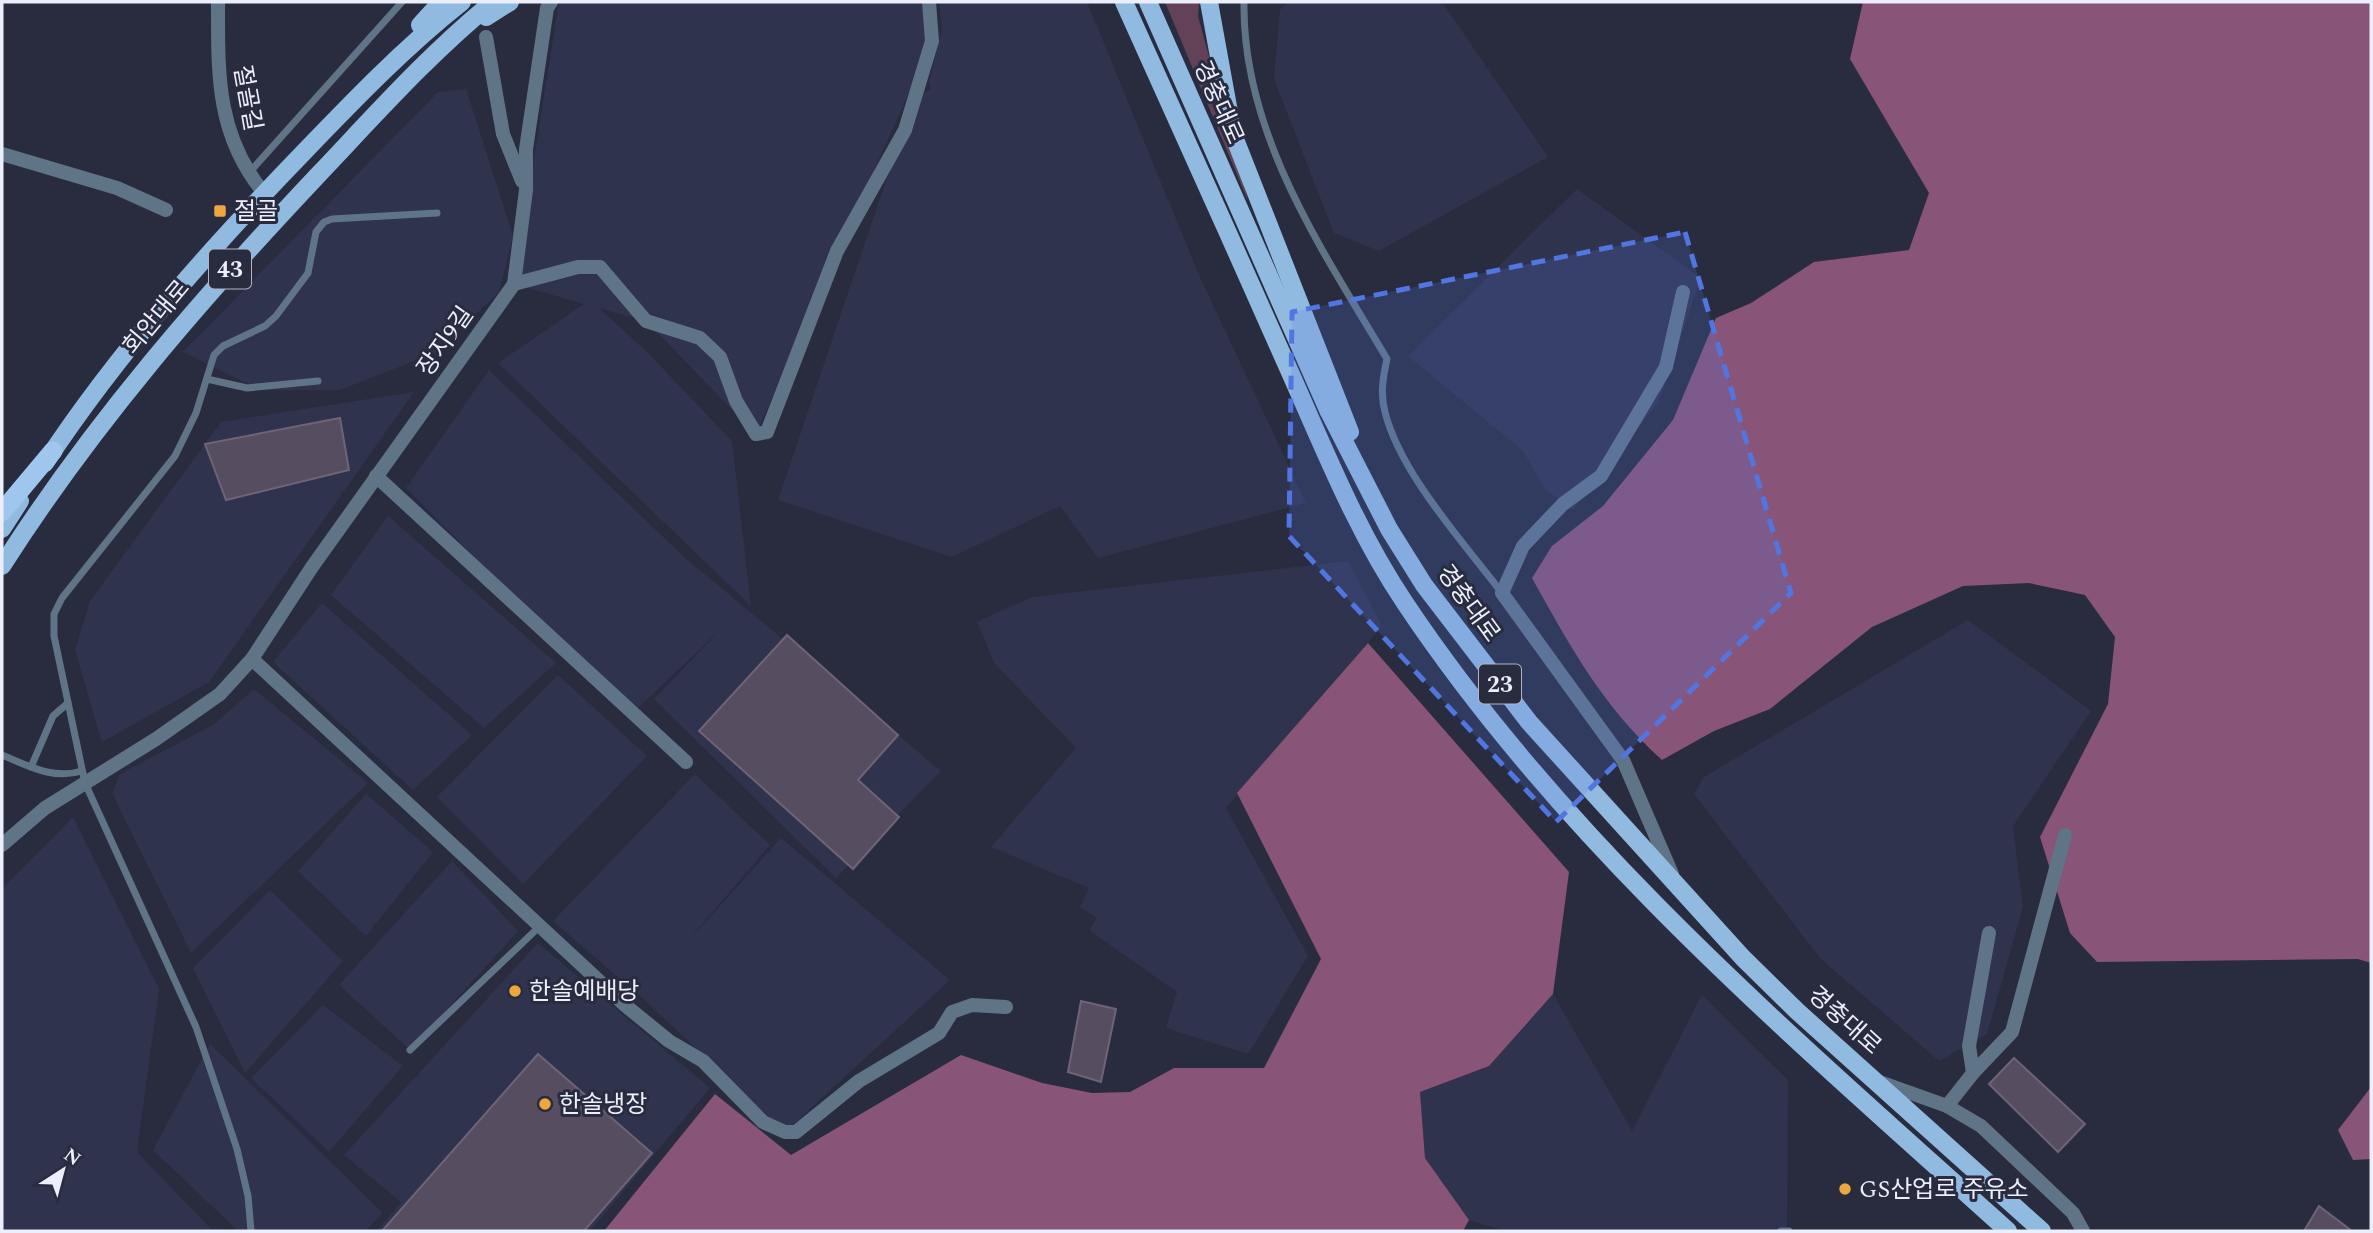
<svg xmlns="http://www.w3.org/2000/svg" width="2373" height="1233" viewBox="0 0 2373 1233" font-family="Spectral,'Noto Sans KR',serif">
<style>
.built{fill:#30334d}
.green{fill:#634258}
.forest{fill:#885477}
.building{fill:#574d61;stroke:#6f6378;stroke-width:2}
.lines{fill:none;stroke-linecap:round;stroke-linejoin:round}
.service{stroke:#607487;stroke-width:7}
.minor{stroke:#607487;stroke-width:14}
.primary{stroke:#91bae1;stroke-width:18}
.trunk{stroke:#9fc7ee;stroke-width:19}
.marked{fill:#5176e1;fill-opacity:0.2;stroke:#5176e1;stroke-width:5;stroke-dasharray:14 9;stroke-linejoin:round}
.poi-dot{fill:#efa73d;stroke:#292c3f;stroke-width:2.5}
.labels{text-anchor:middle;stroke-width:6;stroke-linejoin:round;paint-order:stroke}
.shield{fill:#292c3f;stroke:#b2b4c3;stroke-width:2}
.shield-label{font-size:23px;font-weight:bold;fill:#eceefb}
.street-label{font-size:24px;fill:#eceefb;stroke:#292c3f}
.poi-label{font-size:24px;fill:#eceefb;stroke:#292c3f;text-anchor:start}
</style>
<rect width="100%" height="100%" fill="#292c3f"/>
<g class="built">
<polygon points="559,2 922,2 932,41 756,434 646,321 599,308 647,352 732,441 751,606 498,363 584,304 514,284"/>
<polygon points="939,2 1087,2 1199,275 1306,503 1098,558 1060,506 952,557 778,500 915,95 931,90 929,81 942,30"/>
<polygon points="1287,2 1442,2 1548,157 1379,251 1334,233 1274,79 1280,10"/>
<polygon points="466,89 513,236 499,292 435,353 340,390 260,390 183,352 438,92"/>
<polygon points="1577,189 1701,278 1659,402 1573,510 1545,489 1523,451 1408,356"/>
<polygon points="489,370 683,556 941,771 836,878 654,699 721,629 637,709 499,582 406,488"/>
<polygon points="414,392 209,682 102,742 75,650 90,601 221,422"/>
<polygon points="388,516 556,663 484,728 331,595"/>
<polygon points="1348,561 1382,626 1226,808 1308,956 1248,1054 1166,1028 1177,992 1089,930 1097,918 1080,907 1089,888 991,847 1076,748 995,664 977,622 1032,597"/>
<polygon points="322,603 472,735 413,790 273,662"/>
<polygon points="1968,620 2091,711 2013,826 2023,907 1987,1034 1939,1061 1820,958 1694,794 1704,777"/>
<polygon points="558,675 647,756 523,884 437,797"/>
<polygon points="254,689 368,783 191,953 112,793 120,774 213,725"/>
<polygon points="695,774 770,845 681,949 781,838 950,980 785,1132 640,996 553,921"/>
<polygon points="366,794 433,852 366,936 298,871"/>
<polygon points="73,817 159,989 137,1152 213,1231 2,1231 2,889"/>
<polygon points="452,861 518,931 410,1050 339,985"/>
<polygon points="270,890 343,961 245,1073 193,968"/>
<polygon points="538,943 710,1088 590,1231 377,1231 401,1202 344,1155"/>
<polygon points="1553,994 1632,1131 1702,995 1788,1080 1787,1231 1506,1231 1469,1220 1425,1158 1420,1092 1489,1066"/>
<polygon points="323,1005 403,1066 329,1152 251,1078"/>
<polygon points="210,1044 383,1213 365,1231 238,1231 153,1150"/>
</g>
<polygon class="green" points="1165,2 1199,2 1198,16 1248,201"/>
<g class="forest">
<path d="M 1863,2 L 2371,2 L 2371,963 L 2358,959 L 2097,962 L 2070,933 L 2040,837 L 2108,704 L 2115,637 L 2085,595 L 2029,583 L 1963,586 L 1872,627 L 1770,709 L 1714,731 L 1662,760 C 1603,707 1570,646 1532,578 L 1552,546 L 1603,506 L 1673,420 L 1716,318 L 1751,303 L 1814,262 L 1909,250 L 1929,193 L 1850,59 Z"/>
<polygon points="1368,643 1569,872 1553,994 1489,1066 1420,1092 1425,1158 1469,1220 1463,1231 604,1231 715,1094 791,1155 961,1055 1042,1083 1092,1093 1130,1092 1174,1068 1264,1068 1321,959 1237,793"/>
<polygon points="2371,1087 2371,1159 2353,1160 2338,1130"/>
</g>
<g class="building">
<polygon points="340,418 349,470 226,500 205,444"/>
<polygon points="787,635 898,735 858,780 899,817 853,869 699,731"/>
<polygon points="1081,1001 1116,1009 1101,1082 1068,1072"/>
<polygon points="538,1054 652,1153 584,1231 382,1231"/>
<polygon points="2014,1058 2085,1124 2058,1152 1989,1084"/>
<polygon points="2319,1206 2352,1231 2304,1231"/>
</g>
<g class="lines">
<g class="service">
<path d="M 1244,2 C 1242,134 1323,251 1387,359 C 1383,377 1380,394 1385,412 C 1400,473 1464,543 1502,593"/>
<polyline points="248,174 402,2"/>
<polyline points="207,379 247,388 318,381"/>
<path d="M 2,755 C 29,766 53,780 82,771"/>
<polyline points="31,767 53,716 68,703"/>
<polyline points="410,1050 539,927"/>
<polyline points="251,1231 248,1196 237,1149 196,1027 85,783 54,636 54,614 62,598 175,456 196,413 214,355 223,346 265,326 276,316 308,273 316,232 324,222 332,219 437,213"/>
<polyline points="1781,1231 1789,1231"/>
</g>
<g class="minor">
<path d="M 218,2 C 218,74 216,135 264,193"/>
<polyline points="486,37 503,134 522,181"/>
<polyline points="2,154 117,188 166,210"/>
<polyline points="514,284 578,267 600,267 646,321 700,338 720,357 736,401 756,434 767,432 837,251 905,130 932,41 929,2"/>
<polyline points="376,476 686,762"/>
<polyline points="252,659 312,567 514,284 526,190 526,149 547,8 551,2"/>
<polyline points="2,845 45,808 156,739 220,694 252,659 626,1006 669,1041 703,1061 763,1122 785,1132 796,1132 859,1081 939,1033 952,1012 972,1005 1006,1007"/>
<polyline points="1672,874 1623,760 1502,593 1523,546 1563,504 1601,476 1666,367 1683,292"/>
<polyline points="1973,1073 2012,1032 2065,835"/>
<polyline points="1877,1081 1947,1106 1981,1126 2073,1213 2083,1231"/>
<polyline points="1947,1106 1973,1073 1969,1046 1989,933"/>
</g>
<g class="primary">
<path d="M 1124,2 C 1178,122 1232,241 1285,361 C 1322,443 1355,529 1405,603 C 1567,846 1793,1037 2008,1231"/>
<polyline points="1148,2 1329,412 1389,529 1424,585 1529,722 1743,958 1797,1011 2042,1231"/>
<polyline points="1209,2 1233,134 1350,432"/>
<polyline points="486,17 510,2"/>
<polyline points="420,25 441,2"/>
<path d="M 45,463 C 118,352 212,247 304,152 C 354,100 405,47 462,2"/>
<polyline points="2,529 20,501"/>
<path d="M 2,566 C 93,423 203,297 319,174 C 375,115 430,53 493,2"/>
</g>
<polyline class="trunk" points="2,512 53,451"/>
</g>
<path class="marked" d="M 1685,232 L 1791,593 L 1556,822 L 1289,536 L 1292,312 Z"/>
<g class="poi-dot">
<rect x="213" y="204" width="14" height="14" rx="3.5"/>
<circle cx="515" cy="991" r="7"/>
<circle cx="545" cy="1104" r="7"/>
<circle cx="1845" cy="1189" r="7"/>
</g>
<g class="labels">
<g class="shield">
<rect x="209" y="249.5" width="42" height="39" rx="5"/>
<rect x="1479" y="664.5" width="42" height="39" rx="5"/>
</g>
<g class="shield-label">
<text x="230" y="277">43</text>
<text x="1500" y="692">23</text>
</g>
<g class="street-label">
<text transform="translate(248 98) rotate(80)" y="8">절골길</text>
<text transform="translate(1219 102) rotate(66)" y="8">경충대로</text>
<text transform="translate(156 317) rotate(-50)" y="8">회안대로</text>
<text transform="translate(445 341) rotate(-55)" y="8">장지9길</text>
<text transform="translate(1469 603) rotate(54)" y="8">경충대로</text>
<text transform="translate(1845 1020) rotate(42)" y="8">경충대로</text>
</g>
<g class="poi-label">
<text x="234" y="219">절골</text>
<text x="529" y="999">한솔예배당</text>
<text x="559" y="1112">한솔냉장</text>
<text x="1859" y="1197">GS산업로 주유소</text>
</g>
</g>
<rect width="2373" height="1233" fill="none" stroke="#eceefb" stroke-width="7"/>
<g transform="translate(63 1170) rotate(36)" stroke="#292c3f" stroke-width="5" paint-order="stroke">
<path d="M0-5L12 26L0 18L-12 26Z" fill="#eceefb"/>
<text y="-10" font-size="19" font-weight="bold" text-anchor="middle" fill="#eceefb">N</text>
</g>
</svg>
